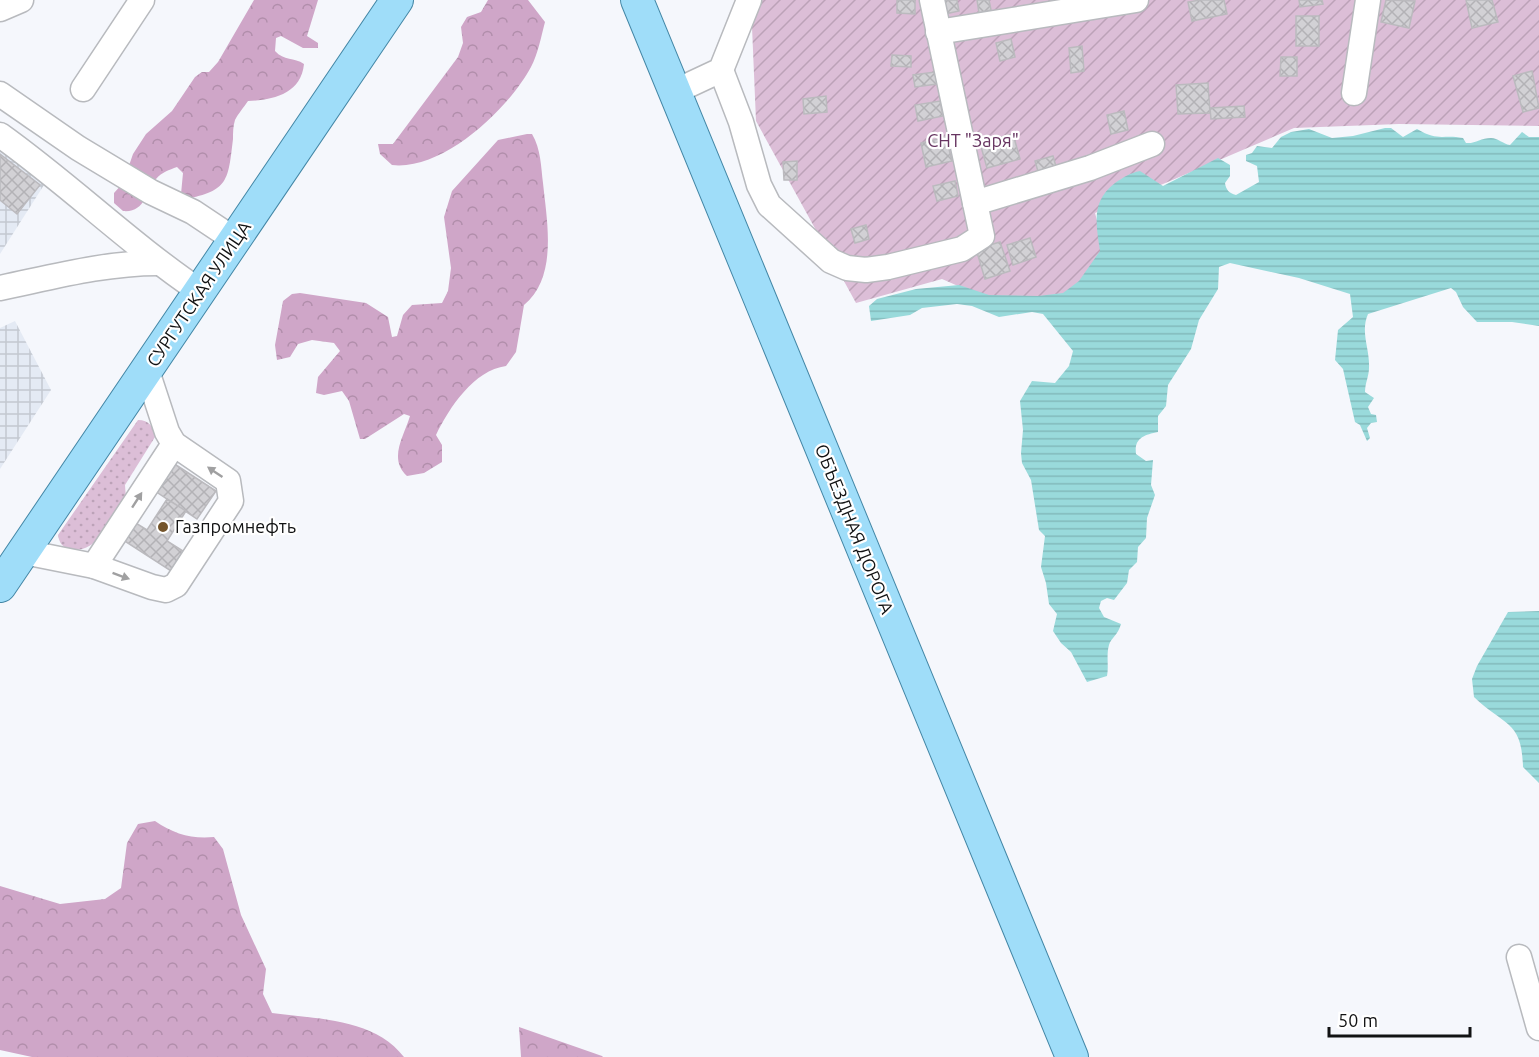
<svg xmlns="http://www.w3.org/2000/svg" width="1539" height="1057" viewBox="0 0 1539 1057" font-family="Ubuntu,sans-serif">
<style>
.industrial{fill:url(#industrial-grid)}
.grass{fill:url(#grass-dots)}
.forest{fill:url(#forest-crowns)}
.garden{fill:url(#garden-furrows)}
.water{fill:url(#water-rules)}
.building{fill:url(#building-cross-hatch);stroke:#bbbabe;stroke-width:1.5}
.lines{fill:none;stroke-linecap:round;stroke-linejoin:round}
.minor-casing{stroke:#b8babe;stroke-width:27}
.major-casing{stroke:#4487a6;stroke-width:34}
.minor{stroke:#fff;stroke-width:24}
.major{stroke:#9fddf9;stroke-width:32}
.oneway{fill:#a0a0a1}
.poi-dot{fill:#74542a;stroke:#fff;stroke-width:2}
.labels{text-anchor:middle;stroke-width:4.5;stroke-linejoin:round;paint-order:stroke}
.park-label{font-size:18px;fill:#673561;stroke:#fff}
.street-label{font-size:18px;fill:#111213;stroke:#fff}
.poi-label{font-size:18px;fill:#111213;stroke:#fff;text-anchor:start}
</style>
<defs>
<pattern id="industrial-grid" width="8" height="8" patternUnits="userSpaceOnUse" patternTransform="scale(1.5)"><rect width="8" height="8" fill="#e4eaf4"/><path d="M0 4h8M4 0v8" fill="none" stroke="#c3c8d0"/></pattern>
<pattern id="grass-dots" width="8" height="8" patternUnits="userSpaceOnUse" patternTransform="scale(1.5)"><rect width="8" height="8" fill="#dcbed7"/><path d="M2 2h.1M6 6h.1" fill="none" stroke="#bca2b8" stroke-width="1.8" stroke-linecap="round"/></pattern>
<pattern id="forest-crowns" width="20" height="18" patternUnits="userSpaceOnUse" patternTransform="scale(1.5)"><rect width="20" height="18" fill="#cfa6c8"/><path d="M2 6a3 3 0 1 1 6 0M12 15a3 3 0 1 1 6 0" fill="none" stroke="#b18eab"/></pattern>
<pattern id="garden-furrows" width="10" height="10" patternUnits="userSpaceOnUse" patternTransform="scale(1.5)"><rect width="10" height="10" fill="#dcbed7"/><path d="M-1 1l2-2M0 10L10 0M9 11l2-2" fill="none" stroke="#bca2b8"/></pattern>
<pattern id="water-rules" width="6" height="5" patternUnits="userSpaceOnUse" patternTransform="scale(1.5)"><rect width="6" height="5" fill="#99dadb"/><path d="M0 2.5h6" fill="none" stroke="#83babb"/></pattern>
<pattern id="building-cross-hatch" width="8" height="8" patternUnits="userSpaceOnUse" patternTransform="scale(1.5)"><rect width="8" height="8" fill="#d2d1d5"/><path d="M0 0l8 8M0 8l8-8" fill="none" stroke="#b3b2b6"/></pattern>
</defs>
<rect width="100%" height="100%" fill="#f5f7fc"/>
<g class="industrial">
<polygon points="0,150 44,185 0,254"/>
<polygon points="15,321 51,390 0,469 0,328"/>
</g>
<path class="grass" d="M 138,420 C 149,420 154,427 155,437 L 125,485 L 126,499 C 113,518 97,556 69,549 C 62,547 59,542 58,535 Z"/>
<g class="forest">
<path d="M 254,0 L 318,0 L 307,36 L 318,43 L 318,48 L 303,48 L 281,36 L 276,38 L 275,51 C 284,61 294,57 304,64 C 301,94 273,100 248,101 C 244,107 238,114 235,120 C 233,126 233,133 233,139 C 228,180 229,191 185,199 L 181,194 L 183,173 L 177,167 C 169,170 162,172 156,179 C 146,192 145,213 123,211 L 114,203 L 114,193 L 123,183 L 133,154 L 146,134 L 172,111 L 195,77 L 202,72 L 209,72 L 218,62 Z"/>
<path d="M 488,0 L 528,0 L 545,22 C 541,37 538,54 531,67 C 509,108 444,171 392,165 L 380,154 L 378,144 L 393,144 L 458,57 L 463,43 L 461,27 L 467,17 L 481,12 Z"/>
<path d="M 527,134 L 532,134 C 541,149 541,167 543,183 C 547,222 558,277 524,305 L 516,352 L 506,366 C 474,370 449,408 436,435 L 442,445 L 442,462 L 424,473 L 407,476 C 388,459 404,436 410,416 L 404,414 L 365,439 L 360,439 L 349,401 L 342,391 L 324,395 L 316,393 L 318,377 L 340,351 L 334,343 L 312,340 L 298,344 L 290,357 L 277,360 L 275,345 L 283,301 L 292,294 L 300,293 L 366,303 L 388,317 L 392,337 L 397,336 L 403,315 L 412,305 L 442,303 L 448,291 L 451,268 L 444,217 L 452,191 L 498,140 Z"/>
<path d="M 155,821 C 174,834 191,839 214,837 L 223,849 L 241,915 L 266,969 L 263,994 L 272,1013 C 316,1019 374,1018 404,1057 L 32,1057 L 0,1050 L 0,886 L 60,904 L 105,899 L 121,888 L 127,843 L 138,824 Z"/>
<polygon points="519,1027 602,1056 603,1057 521,1057"/>
</g>
<polygon class="garden" points="762,0 1539,0 1539,126 1399,124 1294,128 1095,213 1108,260 1068,307 1011,309 942,279 856,303 756,121 752,27"/>
<g class="water">
<path d="M 1385,128 L 1391,128 L 1403,137 L 1417,129 C 1439,142 1443,134 1463,138 L 1466,143 C 1475,144 1481,138 1491,138 C 1498,138 1503,144 1510,145 L 1522,132 L 1529,137 L 1539,137 L 1539,326 L 1512,322 L 1477,322 L 1463,307 L 1456,292 L 1451,288 L 1368,314 C 1360,332 1370,349 1369,368 C 1369,376 1365,383 1365,392 L 1374,398 L 1368,407 L 1371,414 L 1376,415 L 1377,422 L 1371,423 L 1367,428 L 1370,438 L 1367,441 L 1360,425 L 1355,422 L 1343,369 L 1335,360 L 1338,330 L 1353,317 L 1350,294 L 1299,278 L 1230,263 L 1219,267 L 1218,289 L 1199,320 L 1191,349 L 1168,385 L 1166,406 L 1158,416 L 1158,432 C 1144,435 1134,438 1136,454 L 1146,461 L 1153,460 L 1151,485 L 1155,495 L 1147,518 L 1146,538 L 1138,547 L 1137,562 L 1129,570 L 1127,583 L 1114,600 L 1107,598 L 1101,601 L 1099,608 L 1104,617 L 1121,624 C 1118,635 1111,638 1109,645 C 1106,655 1109,666 1107,676 L 1087,682 L 1071,652 L 1061,643 L 1053,631 L 1057,614 L 1049,604 L 1046,583 L 1041,567 L 1045,536 L 1039,530 L 1031,480 L 1022,463 L 1021,453 L 1023,430 L 1020,401 L 1032,381 L 1055,383 L 1069,366 L 1073,351 L 1043,314 L 1032,312 L 999,317 L 972,306 L 957,304 L 922,308 L 910,315 L 871,321 L 869,306 L 877,299 L 916,289 L 959,285 L 989,295 L 1038,296 L 1063,293 L 1079,281 L 1100,251 C 1096,224 1091,201 1115,183 C 1124,177 1130,173 1140,171 L 1163,186 L 1218,158 L 1230,165 L 1230,176 L 1225,183 C 1226,190 1229,193 1236,195 L 1259,182 L 1257,166 L 1246,161 L 1246,155 L 1252,153 L 1257,146 L 1272,148 L 1281,137 L 1291,132 L 1309,129 L 1332,138 L 1353,136 Z"/>
<path d="M 1539,611 L 1539,783 L 1523,767 C 1522,720 1504,726 1474,697 L 1472,679 L 1477,666 L 1508,612 Z"/>
</g>
<g class="building">
<polygon points="897,0 915,0 915,14 897,13"/>
<polygon points="942,0 957,0 959,11 945,14"/>
<polygon points="977,0 989,0 991,10 979,13"/>
<polygon points="1200,0 1224,0 1227,14 1192,21 1188,2"/>
<polygon points="1299,0 1322,0 1323,4 1300,7"/>
<polygon points="1386,0 1415,1 1409,28 1381,22"/>
<polygon points="1466,0 1492,0 1498,22 1472,28"/>
<rect x="1296" y="16" width="23" height="30"/>
<polygon points="1011,39 1015,57 1000,61 996,43"/>
<polygon points="1082,46 1084,71 1071,73 1069,48"/>
<polygon points="892,55 911,56 911,67 891,66"/>
<polygon points="1281,57 1297,57 1297,76 1280,76"/>
<polygon points="1532,71 1539,108 1523,112 1513,76"/>
<polygon points="935,72 937,84 915,87 913,75"/>
<polygon points="1208,83 1210,113 1178,114 1176,85"/>
<polygon points="826,96 827,112 804,114 803,99"/>
<polygon points="940,101 943,116 918,121 915,105"/>
<polygon points="1244,106 1245,117 1211,119 1210,108"/>
<polygon points="1124,111 1128,130 1111,134 1107,115"/>
<polygon points="1013,134 1020,159 987,168 980,143"/>
<polygon points="946,137 952,161 926,167 921,143"/>
<polygon points="0,154 40,185 17,214 0,200"/>
<polygon points="1053,156 1057,170 1039,175 1035,161"/>
<polygon points="797,161 797,180 784,180 783,162"/>
<polygon points="955,181 958,196 937,201 933,186"/>
<polygon points="866,225 869,239 855,243 851,229"/>
<polygon points="1030,238 1036,257 1013,265 1007,245"/>
<polygon points="1000,242 1010,271 985,279 976,249"/>
<polygon points="173,463 216,491 197,519 155,491"/>
<polygon points="167,499 186,511 167,541 183,551 171,571 120,538 131,520 147,530"/>
</g>
<g class="lines">
<defs>
<g id="minor">
<polyline points="0,9 21,0"/>
<polyline points="938,32 1136,0"/>
<polyline points="721,70 741,122 759,185 769,205 831,261 847,268 866,270 888,267 962,249 982,236 932,0"/>
<polyline points="83,89 142,0"/>
<polyline points="674,92 721,70 749,0"/>
<polyline points="1354,93 1368,0"/>
<polyline points="0,94 78,148 151,192 193,212 235,240"/>
<path d="M 0,135 C 70,185 131,245 201,292"/>
<polyline points="975,203 1090,168 1152,144"/>
<path d="M 0,288 C 53,277 104,263 158,263"/>
<polyline points="24,552 94,566 152,587 166,590 176,585 231,501 228,481 174,444 167,432 147,371"/>
<polyline points="94,566 174,444"/>
<polyline points="1519,957 1539,1028"/>
</g>
<g id="major">
<polyline points="637,0 1072,1057"/>
<polyline points="0,586 397,0"/>
</g>
</defs>
<use href="#minor" class="minor-casing"/>
<use href="#major" class="major-casing"/>
<use href="#minor" class="minor"/>
<use href="#major" class="major"/>
</g>
<defs><path id="oneway-solid" d="M-6-.8H1V-3.2L6.5 0L1 3.2V.8H-6Z" transform="scale(1.5)"/></defs>
<g class="oneway">
<use href="#oneway-solid" transform="translate(215 472) rotate(-146)"/>
<use href="#oneway-solid" transform="translate(137 500) rotate(-57)"/>
<use href="#oneway-solid" transform="translate(121 576) rotate(20)"/>
</g>
<circle class="poi-dot" cx="163" cy="527" r="6"/>
<g class="labels">
<g class="park-label">
<text x="973" y="147">СНТ "Заря"</text>
</g>
<g class="street-label">
<text transform="translate(199 294) rotate(-56)" y="6">СУРГУТСКАЯ УЛИЦА</text>
<text transform="translate(854 529) rotate(68)" y="6">ОБЪЕЗДНАЯ ДОРОГА</text>
</g>
<g class="poi-label">
<text x="175" y="533">Газпромнефть</text>
</g>
</g>
<path d="M1329 1027v9h141v-9" fill="none" stroke="#111213" stroke-width="3"/>
<text x="1338" y="1027" font-size="18" fill="#111213" stroke="#ffffff" stroke-width="4.5" paint-order="stroke">50 m</text>
</svg>
